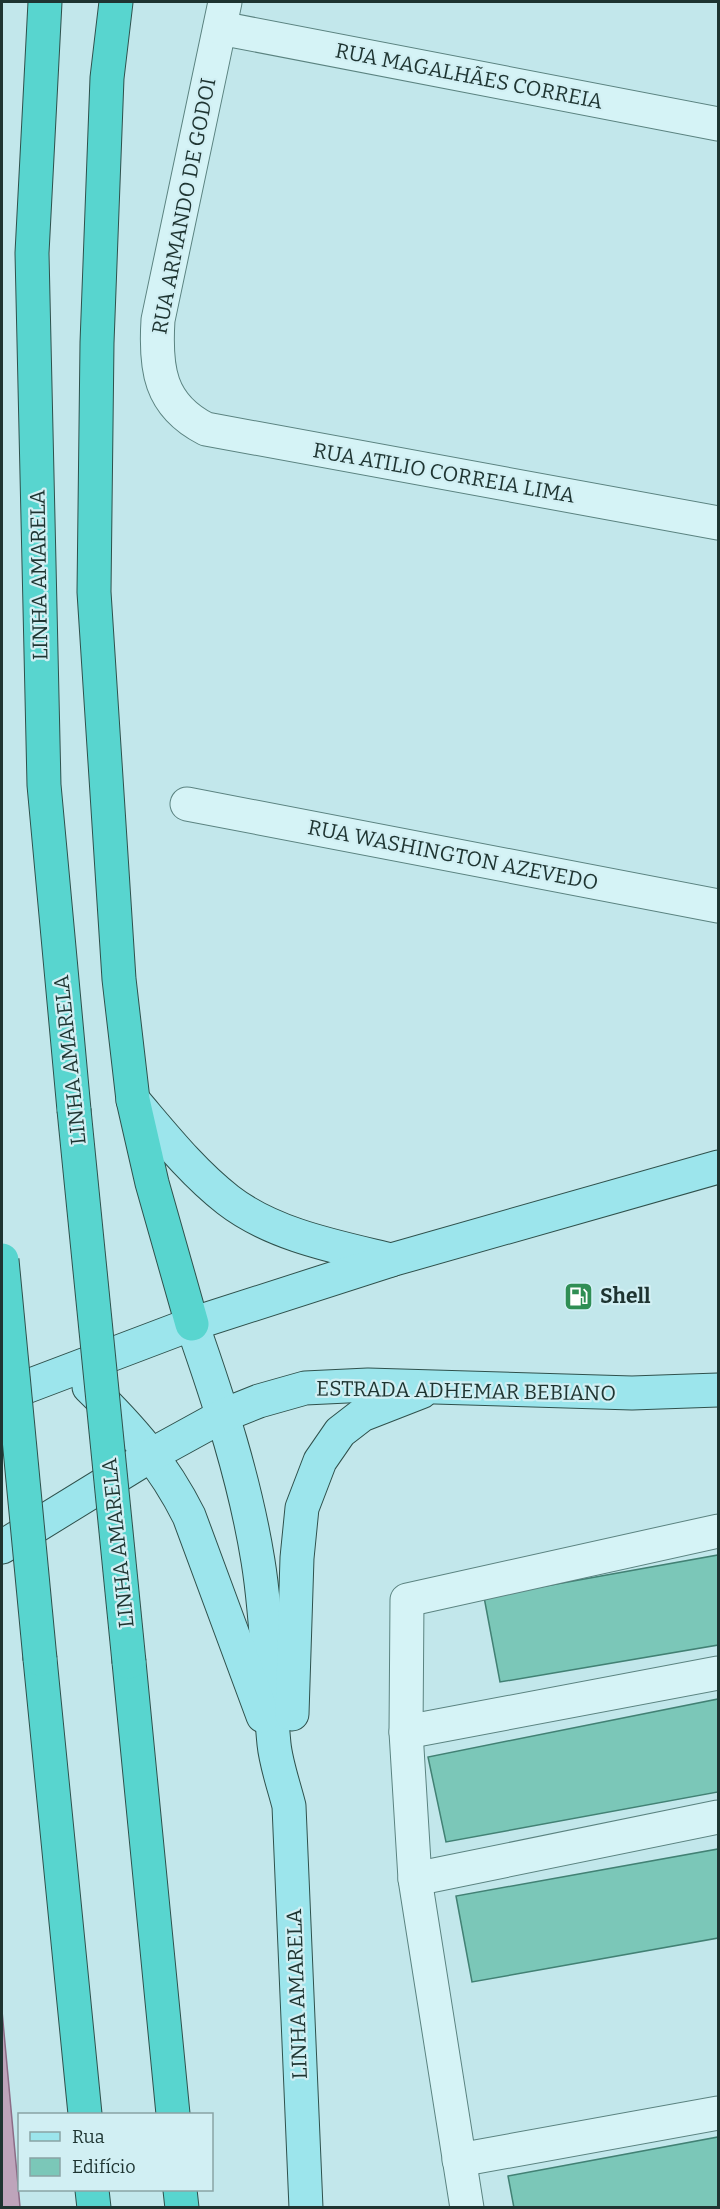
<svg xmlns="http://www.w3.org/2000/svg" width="720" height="2209" viewBox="0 0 720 2209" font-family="Bitter,serif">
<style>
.water{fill:#bea4bb;stroke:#8b6c86;stroke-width:1.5}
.building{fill:#7bc7b8;stroke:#428174;stroke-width:1.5}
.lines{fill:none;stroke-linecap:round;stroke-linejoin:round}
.minor-casing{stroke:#5b8380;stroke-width:35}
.major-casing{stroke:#2f514c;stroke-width:35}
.highway-casing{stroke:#2f514c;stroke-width:35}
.minor{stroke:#d5f3f6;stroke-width:33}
.major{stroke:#9ce5ec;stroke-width:33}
.highway{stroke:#58d5cf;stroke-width:33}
.highway-bridge-casing{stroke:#2f514c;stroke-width:35;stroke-linecap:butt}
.highway-bridge{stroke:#58d5cf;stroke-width:33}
.labels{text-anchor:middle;stroke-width:4.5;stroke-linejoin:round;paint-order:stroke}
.street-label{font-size:21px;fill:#1e3431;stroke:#d1eff3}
.poi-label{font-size:21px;font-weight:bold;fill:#1e3431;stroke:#d1eff3;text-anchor:start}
</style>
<rect width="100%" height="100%" fill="#c2e7eb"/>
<polygon class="water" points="2,2011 20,2207 2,2207"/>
<g class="building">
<polygon points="718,1555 718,1645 500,1682 484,1597"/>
<polygon points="718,1699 718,1792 446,1842 428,1757"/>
<polygon points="718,1849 718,1938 472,1982 456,1896"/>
<polygon points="718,2137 718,2208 514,2208 508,2176"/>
</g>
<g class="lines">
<defs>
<g id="minor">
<path d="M 225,2 L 158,320 C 155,368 159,405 206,429 L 718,523"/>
<polyline points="220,28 718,124"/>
<polyline points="187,804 718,906"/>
<polyline points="406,1732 718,1673"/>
<polyline points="415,1879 718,1817"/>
<polyline points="459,2160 718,2113"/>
<polyline points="467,2208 415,1879 406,1732 407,1600 718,1531"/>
</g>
<g id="major">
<path d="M 133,1100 C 163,1135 192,1172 228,1200 C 273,1235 337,1247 391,1260"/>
<path d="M 192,1324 C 219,1401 245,1480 258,1561 C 268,1622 268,1683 274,1744 C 276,1764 284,1786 289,1806 L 306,2208"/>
<path d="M 89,1387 C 131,1428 163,1464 189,1516 L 263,1716"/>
<polyline points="2,1396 192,1324 391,1260 718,1167"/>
<polyline points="2,1547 153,1454 224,1415 259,1401 305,1388 368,1385 632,1393 718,1390"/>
<polyline points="292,1714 297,1558 302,1508 320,1461 340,1432 362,1415 421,1392"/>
</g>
<g id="highway">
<polyline points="45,2 32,253 44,785 74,1110"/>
<polyline points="116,2 107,78 97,343 94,592 119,979 133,1100 152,1183 192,1324"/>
<polyline points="40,1659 85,2114"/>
<polyline points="129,1662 173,2114"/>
<polyline points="92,2190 94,2208"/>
<polyline points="180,2190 182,2208"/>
</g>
</defs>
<use href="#minor" class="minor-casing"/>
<use href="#major" class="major-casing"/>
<use href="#highway" class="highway-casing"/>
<use href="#minor" class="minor"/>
<use href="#major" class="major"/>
<use href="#highway" class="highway"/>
<defs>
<g id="highway-bridge">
<polyline points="74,1110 129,1662"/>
<polyline points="2,1260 40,1659"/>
</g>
</defs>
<use href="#highway-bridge" class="highway-bridge-casing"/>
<use href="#highway-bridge" class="highway-bridge"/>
</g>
<defs>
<symbol id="fuel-square" viewBox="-11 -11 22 22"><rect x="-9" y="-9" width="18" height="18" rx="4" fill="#2f8e54" stroke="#d1eff3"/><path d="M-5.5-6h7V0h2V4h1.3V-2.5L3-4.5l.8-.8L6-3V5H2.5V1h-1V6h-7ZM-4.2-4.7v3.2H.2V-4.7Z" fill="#fff"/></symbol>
</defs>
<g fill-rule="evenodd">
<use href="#fuel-square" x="562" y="1280" width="33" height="33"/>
</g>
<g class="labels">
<g class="street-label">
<text transform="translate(469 76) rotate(11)" y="7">RUA MAGALHÃES CORREIA</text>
<text transform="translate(184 206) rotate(-79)" y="7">RUA ARMANDO DE GODOI</text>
<text transform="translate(444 473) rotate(10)" y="7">RUA ATILIO CORREIA LIMA</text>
<text transform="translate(39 575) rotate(-91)" y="7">LINHA AMARELA</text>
<text transform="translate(453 855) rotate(11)" y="7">RUA WASHINGTON AZEVEDO</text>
<text transform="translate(70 1060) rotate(-96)" y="7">LINHA AMARELA</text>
<text transform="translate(466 1391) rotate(1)" y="7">ESTRADA ADHEMAR BEBIANO</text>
<text transform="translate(118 1543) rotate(-96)" y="7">LINHA AMARELA</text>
<text transform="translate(297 1994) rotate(-92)" y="7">LINHA AMARELA</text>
</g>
<g class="poi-label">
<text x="600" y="1303">Shell</text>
</g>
</g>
<rect width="720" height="2209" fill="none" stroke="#1e3431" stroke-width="6"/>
<rect x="18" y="2113" width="195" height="78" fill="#d1eff3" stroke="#89a4a5" stroke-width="1.5"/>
<rect x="30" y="2132" width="30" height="9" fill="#9ce5ec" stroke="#89a4a5" stroke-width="1.5"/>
<text x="72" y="2143" font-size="18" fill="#1e3431">Rua</text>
<rect x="30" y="2158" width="30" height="18" fill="#7bc7b8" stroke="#89a4a5" stroke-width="1.5"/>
<text x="72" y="2173" font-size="18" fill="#1e3431">Edifício</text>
</svg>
